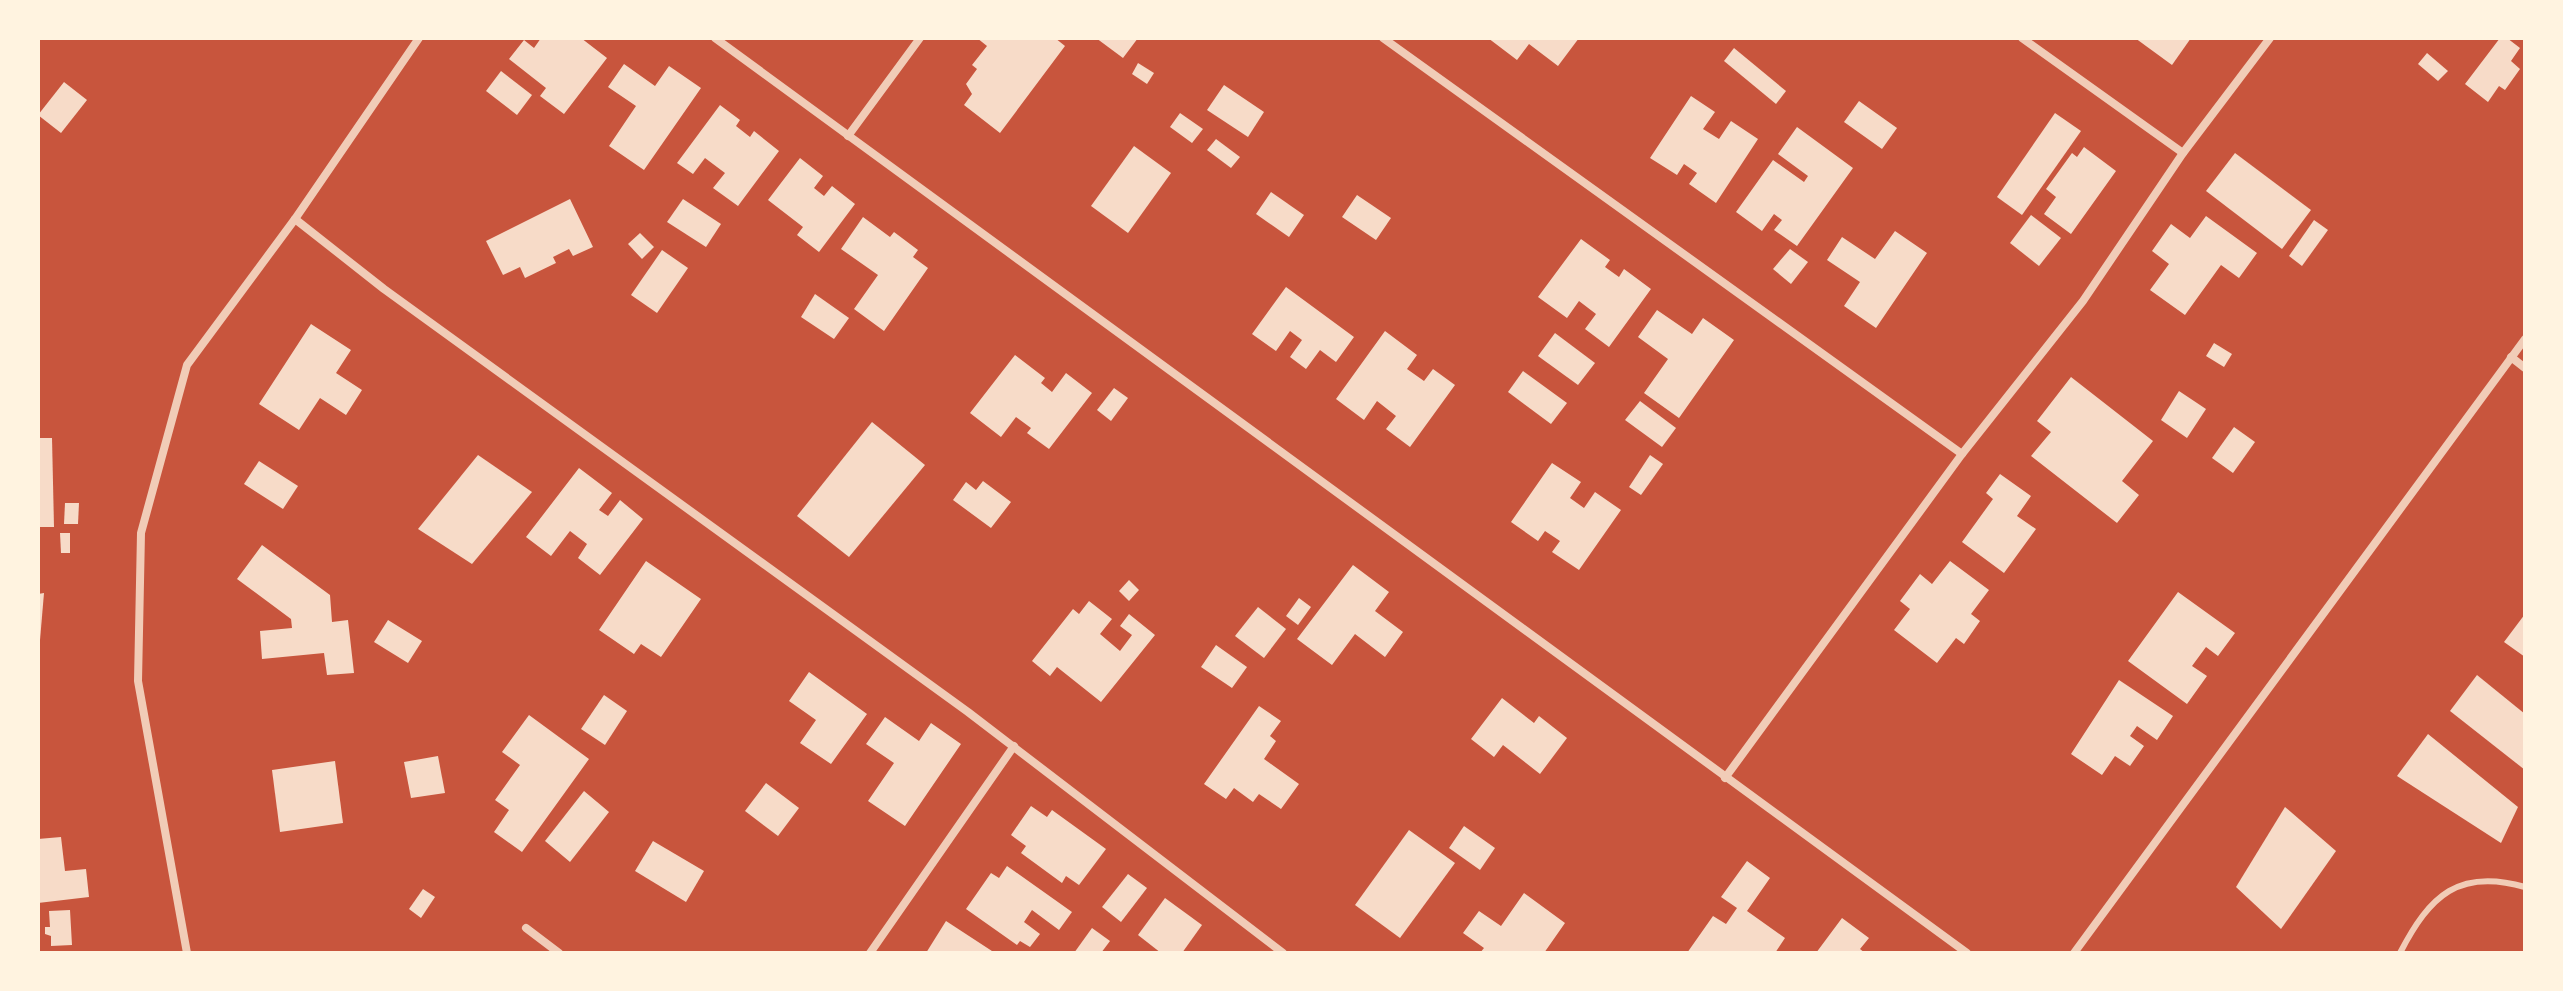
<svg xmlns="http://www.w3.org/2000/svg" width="2563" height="991" viewBox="0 0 2563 991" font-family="Helvetica,sans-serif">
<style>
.building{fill:#f7dbc8}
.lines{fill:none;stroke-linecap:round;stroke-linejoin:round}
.service{stroke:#f1ccb7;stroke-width:6}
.minor{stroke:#f1ccb7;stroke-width:8}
</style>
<rect width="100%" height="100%" fill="#c8553d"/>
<g class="building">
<polygon points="541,38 581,38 607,58 564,114 540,96 546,88 509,59 524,40 534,48"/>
<polygon points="977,38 1055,38 1065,46 1000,133 964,105 972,94 966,84 977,69 972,65 987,46"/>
<polygon points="1096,38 1138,38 1123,58"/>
<polygon points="1488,38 1579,38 1558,66 1529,44 1517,60"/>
<polygon points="2135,38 2191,38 2172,65"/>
<polygon points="2500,38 2507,38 2520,48 2511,61 2520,69 2505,90 2499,86 2488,102 2465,84"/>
<polygon points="1734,48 1786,91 1776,104 1724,61"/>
<polygon points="2427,53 2448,71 2438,81 2418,64"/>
<polygon points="1138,63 1154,73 1147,84 1132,74"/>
<polygon points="624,64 655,86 669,66 701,88 644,170 609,146 636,106 608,87"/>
<polygon points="501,71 532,95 517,115 486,91"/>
<polygon points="64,82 87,100 61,133 38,115"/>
<polygon points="1224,85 1264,112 1248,137 1207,110"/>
<polygon points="1691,96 1715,112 1703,129 1719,139 1731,121 1758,139 1716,203 1689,184 1697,173 1684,164 1677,175 1650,158"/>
<polygon points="1859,101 1897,128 1882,149 1844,122"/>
<polygon points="720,105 740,120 736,126 750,137 754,131 779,151 738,206 713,188 725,173 705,158 693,174 677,163"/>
<polygon points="1180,113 1203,129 1192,143 1170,127"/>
<polygon points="2055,113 2081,131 2022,215 1997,197"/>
<polygon points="1797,127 1853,168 1797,246 1774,230 1782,220 1774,214 1762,231 1736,212 1773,160 1804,182 1808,176 1778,154"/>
<polygon points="1216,139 1240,157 1231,168 1207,150"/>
<polygon points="1134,146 1171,173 1128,233 1091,206"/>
<polygon points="2084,147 2116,171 2071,234 2044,214 2056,197 2046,189 2072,153 2077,157"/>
<polygon points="2235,153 2311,210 2282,249 2206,191"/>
<polygon points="800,158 823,176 814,188 824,196 832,186 855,204 819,252 797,235 803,227 768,200"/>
<polygon points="1271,192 1304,215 1289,237 1256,214"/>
<polygon points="1357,195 1391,218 1376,240 1342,217"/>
<polygon points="570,199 593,247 573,256 569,249 553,257 556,263 525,278 520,267 503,275 486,241"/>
<polygon points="683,199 721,224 706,247 667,222"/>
<polygon points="2031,215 2061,238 2039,266 2010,243"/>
<polygon points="2206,216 2257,253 2239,278 2221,265 2185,315 2150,290 2169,264 2152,251 2171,224 2190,238"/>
<polygon points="863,217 890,237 894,232 918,250 913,257 928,268 884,331 854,309 878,275 841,249"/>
<polygon points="2314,220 2328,230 2302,266 2289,256"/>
<polygon points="1895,231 1927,253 1876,328 1844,306 1860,282 1827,260 1842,237 1875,259"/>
<polygon points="640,233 654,247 642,259 628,244"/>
<polygon points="1581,239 1610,260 1605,267 1619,277 1624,269 1651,289 1609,347 1585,329 1596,314 1579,301 1567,318 1538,297"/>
<polygon points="1790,249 1808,262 1791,284 1773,269"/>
<polygon points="662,250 688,268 657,313 631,295"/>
<polygon points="1286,287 1354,337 1336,362 1320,350 1306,369 1290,357 1302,340 1290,331 1276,351 1252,334"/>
<polygon points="815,294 849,318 834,339 801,317"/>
<polygon points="1657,310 1692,334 1703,318 1734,340 1679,418 1644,393 1668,359 1638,337"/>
<polygon points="311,324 351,350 336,373 362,390 346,415 320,398 299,430 259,404"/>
<polygon points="1385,331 1417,355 1407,369 1424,381 1433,369 1455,385 1410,447 1386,429 1396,416 1377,401 1364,420 1336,399"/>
<polygon points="1555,333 1595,363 1578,385 1538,356"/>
<polygon points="2214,343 2232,354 2224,367 2206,356"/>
<polygon points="1015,355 1045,378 1041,383 1052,392 1066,373 1092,393 1049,449 1027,433 1031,428 1016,417 1001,437 970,413"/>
<polygon points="1523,371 1567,403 1551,424 1508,392"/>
<polygon points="2071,377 2153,441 2122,481 2139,495 2117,523 2031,456 2051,432 2037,421"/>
<polygon points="1114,388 1128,398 1111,421 1097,410"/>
<polygon points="2179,391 2206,409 2187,438 2161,420"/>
<polygon points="1640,401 1676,428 1662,447 1625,420"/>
<polygon points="872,422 925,465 849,557 797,516"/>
<polygon points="2234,427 2255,442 2233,473 2212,458"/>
<polygon points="38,438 52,438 54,527 38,527"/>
<polygon points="478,455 532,492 472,564 418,529"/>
<polygon points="1650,455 1663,464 1641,495 1629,487"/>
<polygon points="259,461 298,486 283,509 244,484"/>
<polygon points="1552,463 1581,482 1570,498 1584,508 1595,492 1621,510 1579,570 1552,552 1560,541 1545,531 1538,541 1511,522"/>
<polygon points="579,468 612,493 599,510 608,516 620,500 643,519 600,575 578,558 587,544 570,531 551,556 526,537"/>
<polygon points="2000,474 2031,496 2017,516 2036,529 2004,573 1962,542 1993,499 1986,493"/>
<polygon points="983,481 1011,502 991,528 953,500 966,482 976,490"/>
<polygon points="65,503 79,503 78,524 64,524"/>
<polygon points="60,533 70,533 70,553 61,553"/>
<polygon points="262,545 330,595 332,622 348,620 354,673 327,675 324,653 262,659 260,631 292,628 291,619 237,579"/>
<polygon points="646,561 701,599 661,657 641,644 634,654 599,630"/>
<polygon points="1950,561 1989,590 1971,614 1980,621 1964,644 1956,638 1937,663 1894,630 1910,609 1900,601 1920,574 1932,584"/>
<polygon points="1353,565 1389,592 1375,611 1403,632 1385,657 1355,634 1332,665 1297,639"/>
<polygon points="1129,580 1139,590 1129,601 1119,591"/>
<polygon points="2178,592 2235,633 2218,656 2206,647 2192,666 2207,676 2187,704 2128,661"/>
<polygon points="44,593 40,640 38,640 38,594"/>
<polygon points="1299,598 1311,607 1298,625 1286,616"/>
<polygon points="1089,601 1112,619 1100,634 1120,651 1132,635 1120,626 1129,614 1155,635 1101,702 1057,667 1050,676 1032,661 1073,609 1079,614"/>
<polygon points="1258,607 1286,629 1264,658 1235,636"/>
<polygon points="2525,614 2525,657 2504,642"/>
<polygon points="388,620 422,641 408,663 374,642"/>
<polygon points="1216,645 1247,667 1232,688 1201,667"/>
<polygon points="809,672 867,714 831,764 800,743 816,720 789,701"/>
<polygon points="2477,675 2525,714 2525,770 2450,711"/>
<polygon points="2119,680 2173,716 2157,740 2137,726 2130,736 2144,746 2130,766 2115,756 2102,775 2071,754"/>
<polygon points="604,695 627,711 605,745 581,729"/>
<polygon points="1502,698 1534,723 1539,716 1567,738 1540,774 1503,745 1494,757 1471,739"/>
<polygon points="1259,706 1281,721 1270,736 1276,741 1264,759 1299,784 1281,809 1259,794 1253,802 1234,788 1226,799 1204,784"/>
<polygon points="529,715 589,759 522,852 494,832 509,810 495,800 520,765 502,752"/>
<polygon points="885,717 919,741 931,723 961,744 905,826 868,801 894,763 866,744"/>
<polygon points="2428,734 2518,807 2501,843 2397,776"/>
<polygon points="438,756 445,793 411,798 404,762"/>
<polygon points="335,761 343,823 280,832 272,770"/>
<polygon points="766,783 799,808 778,836 745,811"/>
<polygon points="584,791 609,812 570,862 545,841"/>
<polygon points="1031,806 1047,817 1052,810 1106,849 1079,885 1066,876 1062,883 1021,853 1026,846 1011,835"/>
<polygon points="2285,807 2336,851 2281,929 2236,887"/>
<polygon points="1464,826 1495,848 1480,870 1449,848"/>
<polygon points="1409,830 1455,863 1400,938 1355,905"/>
<polygon points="61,837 65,871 86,869 89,897 38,903 38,839"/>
<polygon points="653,841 704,871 686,902 635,871"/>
<polygon points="1747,861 1770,878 1747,911 1785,938 1775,953 1687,953 1713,916 1726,924 1737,908 1721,897"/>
<polygon points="1007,866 1072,912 1059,930 1032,910 1024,922 1040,934 1030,947 1020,941 1017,945 966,909 991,873 999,878"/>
<polygon points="1128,874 1147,888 1121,922 1102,907"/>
<polygon points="423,889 435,897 421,918 409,909"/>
<polygon points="1524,893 1565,923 1544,953 1480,953 1484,948 1463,933 1479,911 1501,926"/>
<polygon points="1165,898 1202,925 1182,953 1161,953 1138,935"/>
<polygon points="70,910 72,945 51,946 51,936 45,934 45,927 50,927 49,911"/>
<polygon points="1842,918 1869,938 1860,949 1865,953 1816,953"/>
<polygon points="946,921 995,953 926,953"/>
<polygon points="1092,928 1110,941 1101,953 1074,953"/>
</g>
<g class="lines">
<path class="service" d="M 2400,953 C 2430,895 2459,868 2525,887"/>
<g class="minor">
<polyline points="715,38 1967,953"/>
<polyline points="1383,38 1962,454"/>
<polyline points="2022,38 2183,153"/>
<polyline points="848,136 920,38"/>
<polyline points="295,219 384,289 968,712 1283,953"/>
<polyline points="2511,357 2525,368"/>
<polyline points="1725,778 1962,454 2083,301 2183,153 2270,38"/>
<polyline points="526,928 559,953"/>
<polyline points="187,953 138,681 141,533 187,365 295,219 419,38"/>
<polyline points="870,953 1014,746"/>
<polyline points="2074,953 2525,339"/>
</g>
</g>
<rect width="2563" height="991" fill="none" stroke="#fff3e0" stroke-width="80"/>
</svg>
